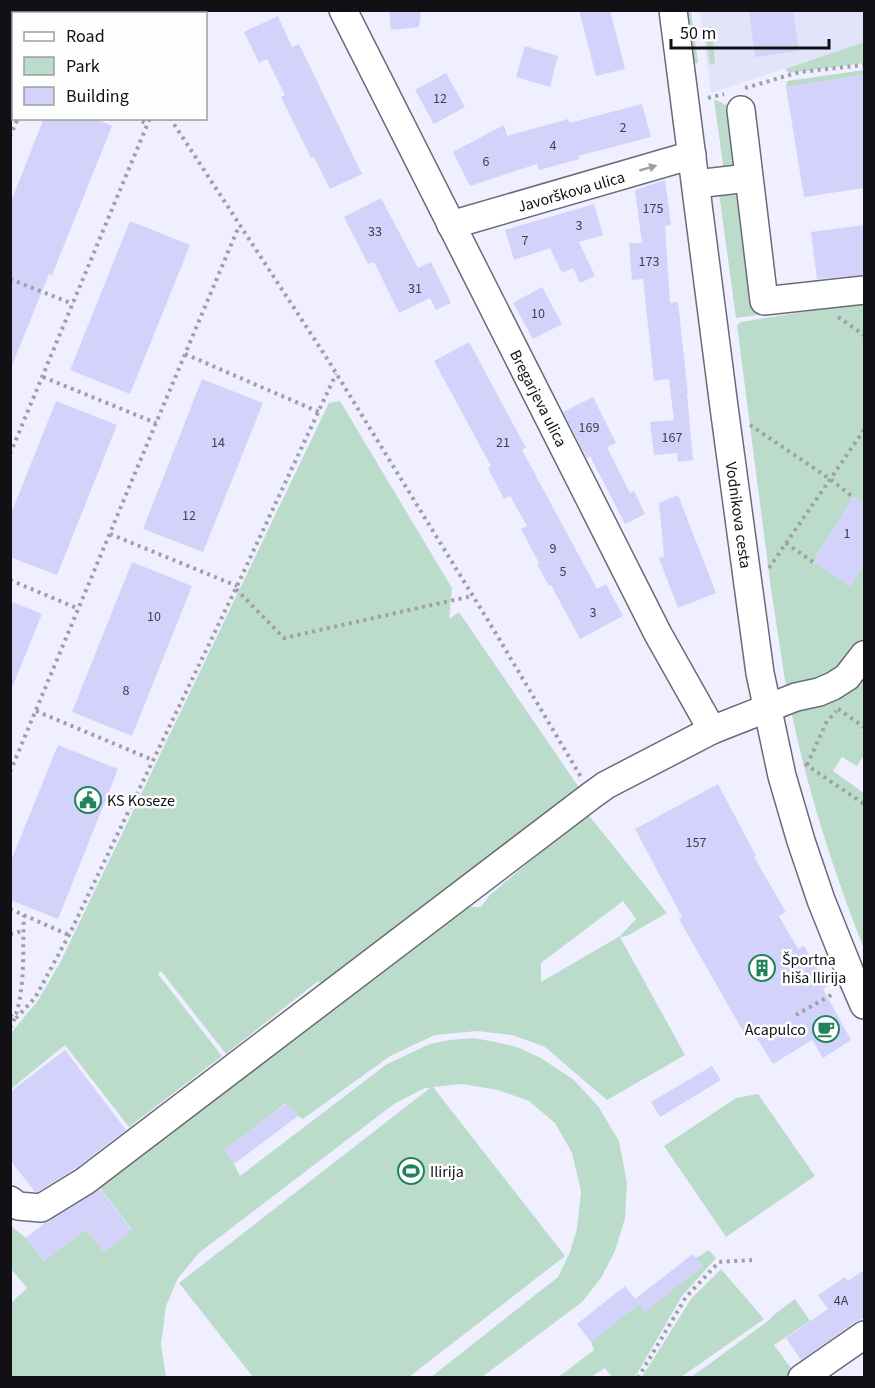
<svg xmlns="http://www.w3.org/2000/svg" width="875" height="1388" viewBox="0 0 875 1388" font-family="'Source Sans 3',sans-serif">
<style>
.built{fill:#e3e3f9}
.green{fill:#bcdccb;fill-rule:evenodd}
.building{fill:#d3d2fa}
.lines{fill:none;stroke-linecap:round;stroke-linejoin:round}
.minor-casing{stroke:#6b6b78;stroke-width:30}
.path{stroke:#9f9fab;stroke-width:4;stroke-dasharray:3 4.5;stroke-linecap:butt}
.minor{stroke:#fff;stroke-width:27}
.oneway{fill:#9f9fa1}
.labels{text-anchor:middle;stroke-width:5;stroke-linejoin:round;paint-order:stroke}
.number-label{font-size:14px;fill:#41404e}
.street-label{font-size:16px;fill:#101015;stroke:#fefefe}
.poi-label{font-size:16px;fill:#101015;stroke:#fefefe;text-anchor:start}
</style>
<rect width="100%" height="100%" fill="#efefff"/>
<polygon class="built" points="700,11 864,11 864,42 711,93"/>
<g class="green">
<polygon points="88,11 90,13 14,14 13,71 11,72 11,11"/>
<polygon points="683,11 691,11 698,63 690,64"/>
<polygon points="712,27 715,64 710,65 705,28"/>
<polygon points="864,42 864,63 789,73 785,69"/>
<polygon points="864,70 864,75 786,87 787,81"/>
<polygon points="714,99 730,107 735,164 732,168 724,172"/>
<polygon points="726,191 742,198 757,309 805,309 736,318 719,193"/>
<polygon points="864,277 864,504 853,497 813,562 851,586 864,564 864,638 846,669 787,693 771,589 737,325 741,322 809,311 796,297"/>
<polygon points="340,401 452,588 449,619 459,612 582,792 324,987 318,981 226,1054 161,971 158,974 222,1056 129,1127 65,1045 11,1089 11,1033 37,1002 60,963 329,403"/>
<path d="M 864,673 L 864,727 L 862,731 L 864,732 L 864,755 L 857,766 L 842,757 L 833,771 L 864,793 L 864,949 C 834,873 809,795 792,715 L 793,710 Z"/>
<path d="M 587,813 L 667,913 L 627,936 L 620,937 L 685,1055 L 607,1100 L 545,1047 L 512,1035 L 477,1031 L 435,1035 L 390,1056 L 303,1119 L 298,1116 L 286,1103 L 225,1150 L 234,1164 L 240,1176 L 387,1064 L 430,1044 L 449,1040 L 473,1038 L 496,1042 L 517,1047 L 541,1058 L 574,1080 L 598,1106 L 619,1141 L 627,1183 L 625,1218 L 615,1251 L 601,1278 L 582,1302 L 482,1377 L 431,1377 L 558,1277 L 570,1252 L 577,1229 L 581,1191 L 572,1153 L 555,1123 L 529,1101 L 498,1090 L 462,1084 L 433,1087 L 565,1256 L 409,1377 L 253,1377 L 179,1283 L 430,1088 L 425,1088 L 394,1104 L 200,1252 L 178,1278 L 166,1306 L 161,1344 L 166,1377 L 11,1377 L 11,1303 L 27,1288 L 11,1269 L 11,1226 L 26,1238 L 44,1261 L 86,1229 L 104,1252 L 132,1230 L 97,1184 L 456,907 L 481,907 L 490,895 ZM 623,901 L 636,919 L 620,936 L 541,982 L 541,963 Z"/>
<polygon points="758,1094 815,1176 726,1237 664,1146 736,1098"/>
<polygon points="709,1250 716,1258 682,1296 635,1377 612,1377 605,1368 591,1377 557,1378 594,1350 591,1342 639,1304 645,1311 702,1267 696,1258"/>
<polygon points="721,1269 764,1319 681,1377 642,1377 691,1299"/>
<polygon points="795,1299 810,1321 774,1345 794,1372 787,1377 690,1378 768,1321 775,1314"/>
</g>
<g class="building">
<polygon points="389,10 421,10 419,27 391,30"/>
<polygon points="579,10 610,10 625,69 596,76"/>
<polygon points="749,10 793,10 799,51 755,57"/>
<polygon points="278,16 292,47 299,44 362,174 330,189 314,157 311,158 281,97 285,95 267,59 259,63 244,32"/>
<polygon points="525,46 558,56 550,87 516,77"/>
<polygon points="446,73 465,107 434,124 415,90"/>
<polygon points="864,75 864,188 804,197 786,87"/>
<polygon points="642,104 651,137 578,156 579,159 539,170 537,164 470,186 453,152 504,125 507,136 568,119 569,123"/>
<polygon points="44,118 94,118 112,126 52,275 49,274 11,368 10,204"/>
<polygon points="665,180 671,225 665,226 670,303 678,302 688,394 687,394 693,460 678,462 677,453 654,455 650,422 674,420 669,379 654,381 643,279 632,280 629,243 642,243 635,190"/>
<polygon points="381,198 418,268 431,262 451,303 436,310 430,298 399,313 374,262 368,264 344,217"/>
<polygon points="594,204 603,235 579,242 595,276 580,283 573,268 562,273 550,248 514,260 505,230"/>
<polygon points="130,221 190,245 130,394 70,370"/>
<polygon points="864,225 864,275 817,279 811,232"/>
<polygon points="542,287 562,324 533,339 513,303"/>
<polygon points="469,342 526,448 522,450 597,589 606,584 623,616 580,639 551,585 549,586 537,564 539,563 521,529 527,526 510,496 504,499 488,468 491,466 434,361"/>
<polygon points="202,379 263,403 203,552 143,529"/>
<polygon points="593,397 616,443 607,447 630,493 634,491 645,514 625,524 590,456 587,458 563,412"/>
<polygon points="56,401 117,425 57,575 10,557 10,516"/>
<polygon points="678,495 716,593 678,608 659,558 664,556 659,503"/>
<polygon points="853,497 864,504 864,564 851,586 813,562"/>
<polygon points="132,562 192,586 132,736 72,712"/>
<polygon points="10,601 42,614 11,690 10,690"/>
<polygon points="58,745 118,769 58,919 10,900 10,863"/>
<polygon points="718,784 756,856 754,857 786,912 779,916 798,949 804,946 827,986 823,989 851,1040 823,1058 812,1040 773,1064 751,1029 744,1033 679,919 682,917 635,829"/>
<polygon points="65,1050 126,1130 76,1168 37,1192 35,1192 10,1160 10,1092"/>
<polygon points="712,1066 721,1080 660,1117 651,1102"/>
<polygon points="287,1103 298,1116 234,1164 224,1150"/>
<polygon points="100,1189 132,1231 104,1252 86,1229 44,1261 26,1238 46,1222"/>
<polygon points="693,1254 703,1266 645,1312 635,1299"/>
<polygon points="864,1270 864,1318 855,1322 801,1360 786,1338 828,1309 818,1295 845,1277 848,1281"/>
<polygon points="625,1286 639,1304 591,1342 577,1324"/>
</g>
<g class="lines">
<defs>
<g id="minor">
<polyline points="343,10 658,634 712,730 796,697 819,692 833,686 847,677 864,655"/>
<polyline points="673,10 724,407 760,673 782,776 801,841 821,900 851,975 864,1005"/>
<polyline points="184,14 190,10"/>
<polyline points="741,110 764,301 864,290"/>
<polyline points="696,184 748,178"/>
<polyline points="451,225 692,155"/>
<polyline points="10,1200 18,1206 41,1208 85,1181 592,795 606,785 712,730"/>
<polyline points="802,1378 864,1335"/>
</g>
</defs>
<use href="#minor" class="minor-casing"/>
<g class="path">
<polyline points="94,10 97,14"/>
<polyline points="10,77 14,76"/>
<polyline points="745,88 800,72 864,65"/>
<polyline points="708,98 724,94"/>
<polyline points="135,118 148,124"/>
<polyline points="170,118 328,360 495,632 581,777"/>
<polyline points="10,137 18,118"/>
<polyline points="10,279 73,304"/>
<polyline points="838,317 864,335"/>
<polyline points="185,354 319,412"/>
<polyline points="43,377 156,423"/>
<polyline points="750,425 830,479 853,497"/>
<polyline points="10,454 150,118"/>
<polyline points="110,534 237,586"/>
<polyline points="786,543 813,562"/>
<polyline points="769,568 864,430"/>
<polyline points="10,580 79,609"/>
<polyline points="236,589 284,638 472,596"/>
<polyline points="838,709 864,727"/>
<polyline points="36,711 153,760"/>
<polyline points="805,764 864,804"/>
<polyline points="807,765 826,723 836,711"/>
<polyline points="10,772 156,423 239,226"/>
<polyline points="10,909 69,935"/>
<polyline points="10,934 23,931"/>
<polyline points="10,1015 15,1019 35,998 69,935 237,586 336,374"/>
<polyline points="796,1015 833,994"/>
<path d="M 10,1028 C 27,997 22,950 24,915"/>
<polyline points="638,1378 686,1297 719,1262 752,1260"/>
</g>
<use href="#minor" class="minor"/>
</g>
<defs><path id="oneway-solid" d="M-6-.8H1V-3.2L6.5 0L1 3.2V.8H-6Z" transform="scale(1.5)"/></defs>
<use class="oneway" href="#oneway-solid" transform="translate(648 168) rotate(-16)"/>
<defs>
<symbol id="civic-ring" viewBox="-11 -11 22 22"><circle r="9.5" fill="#fefefe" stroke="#20835c" stroke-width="1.5"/><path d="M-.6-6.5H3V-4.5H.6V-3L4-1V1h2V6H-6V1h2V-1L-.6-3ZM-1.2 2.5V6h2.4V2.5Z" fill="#20835c"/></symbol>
<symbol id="building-ring" viewBox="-11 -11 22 22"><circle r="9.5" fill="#fefefe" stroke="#20835c" stroke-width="1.5"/><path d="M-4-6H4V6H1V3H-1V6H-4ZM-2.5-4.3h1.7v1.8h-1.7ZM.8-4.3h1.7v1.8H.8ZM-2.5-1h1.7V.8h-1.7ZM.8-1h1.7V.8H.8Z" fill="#20835c"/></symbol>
<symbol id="cafe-ring" viewBox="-11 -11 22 22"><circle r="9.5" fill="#fefefe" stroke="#20835c" stroke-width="1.5"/><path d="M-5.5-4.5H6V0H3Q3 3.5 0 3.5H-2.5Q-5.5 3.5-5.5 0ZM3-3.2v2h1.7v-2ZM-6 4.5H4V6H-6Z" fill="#20835c"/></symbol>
<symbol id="stadium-ring" viewBox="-11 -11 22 22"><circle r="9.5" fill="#fefefe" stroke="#20835c" stroke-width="1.5"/><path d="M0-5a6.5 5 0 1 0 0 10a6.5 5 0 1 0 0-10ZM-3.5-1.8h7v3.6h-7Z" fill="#20835c"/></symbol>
</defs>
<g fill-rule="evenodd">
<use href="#civic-ring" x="73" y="785" width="30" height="30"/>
<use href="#building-ring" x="747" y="953" width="30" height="30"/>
<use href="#cafe-ring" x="811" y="1014" width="30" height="30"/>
<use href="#stadium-ring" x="396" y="1156" width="30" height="30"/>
</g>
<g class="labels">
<g class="number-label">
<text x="440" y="103">12</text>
<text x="623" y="132">2</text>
<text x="553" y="150">4</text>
<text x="486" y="166">6</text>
<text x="653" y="213">175</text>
<text x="579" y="230">3</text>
<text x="375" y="236">33</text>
<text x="525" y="245">7</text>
<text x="649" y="266">173</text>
<text x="415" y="293">31</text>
<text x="538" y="318">10</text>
<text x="589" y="432">169</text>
<text x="672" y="442">167</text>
<text x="218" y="447">14</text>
<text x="503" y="447">21</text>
<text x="189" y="520">12</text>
<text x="847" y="538">1</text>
<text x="553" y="553">9</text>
<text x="563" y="576">5</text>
<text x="593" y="617">3</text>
<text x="154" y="621">10</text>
<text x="126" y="695">8</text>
<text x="696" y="847">157</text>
<text x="841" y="1305">4A</text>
</g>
<g class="street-label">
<text transform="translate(571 191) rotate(-16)" y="6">Javorškova ulica</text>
<text transform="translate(539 398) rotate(63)" y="6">Bregarjeva ulica</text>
<text transform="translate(739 515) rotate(82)" y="6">Vodnikova cesta</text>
</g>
<g class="poi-label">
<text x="107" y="806">KS Koseze</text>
<text x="782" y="965">Športna<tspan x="782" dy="18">hiša Ilirija</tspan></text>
<text x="806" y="1035" text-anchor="end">Acapulco</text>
<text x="430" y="1177">Ilirija</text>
</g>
</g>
<rect width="875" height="1388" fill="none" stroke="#101015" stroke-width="24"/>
<rect x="12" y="12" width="195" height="108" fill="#fefefe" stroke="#9f9fa1" stroke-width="1.5"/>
<rect x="24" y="32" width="30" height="9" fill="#ffffff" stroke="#9f9fa1" stroke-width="1.5"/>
<text x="66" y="42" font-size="18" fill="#101015">Road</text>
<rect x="24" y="57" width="30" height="18" fill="#bcdccb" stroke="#9f9fa1" stroke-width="1.5"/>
<text x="66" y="72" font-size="18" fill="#101015">Park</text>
<rect x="24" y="87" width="30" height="18" fill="#d3d2fa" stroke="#9f9fa1" stroke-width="1.5"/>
<text x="66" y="102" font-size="18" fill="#101015">Building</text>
<path d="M671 39v9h158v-9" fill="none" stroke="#101015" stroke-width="3"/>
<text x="680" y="39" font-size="18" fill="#101015" stroke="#fefefe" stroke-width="4.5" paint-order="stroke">50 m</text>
</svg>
